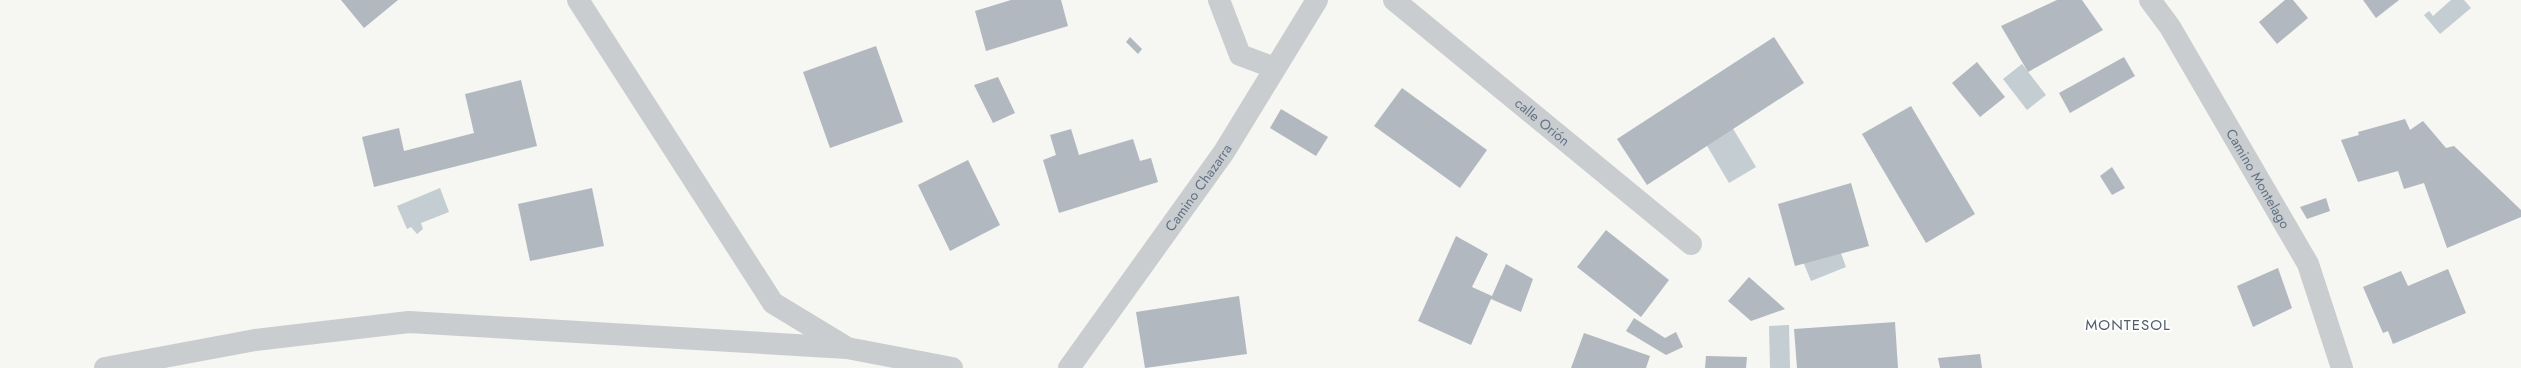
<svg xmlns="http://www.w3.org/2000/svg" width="2521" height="368" viewBox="0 0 2521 368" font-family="Jost,sans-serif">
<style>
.water{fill:#c3cdd2}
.building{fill:#b2b8bf}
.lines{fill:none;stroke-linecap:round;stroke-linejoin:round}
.minor{stroke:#cacdd0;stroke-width:22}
.labels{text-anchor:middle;stroke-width:4;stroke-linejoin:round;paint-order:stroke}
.street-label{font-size:14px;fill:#627386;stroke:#fff}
.neighbourhood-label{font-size:15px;letter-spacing:1px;fill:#505d6b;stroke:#fff}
</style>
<rect width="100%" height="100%" fill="#f6f6f2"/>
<g class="water">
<polygon points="2451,0 2464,0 2471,8 2440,34 2424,15 2429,11 2433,16"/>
<polygon points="2022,64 2046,95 2027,110 2003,79"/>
<polygon points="1729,122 1756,167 1729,183 1703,139"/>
<polygon points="440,188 449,212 421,223 423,229 417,234 411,227 407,229 397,206"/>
<polygon points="1838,245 1846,267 1811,281 1802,259"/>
<polygon points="1789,325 1790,368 1770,368 1769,326"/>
</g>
<g class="building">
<polygon points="341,0 398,0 364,28"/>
<polygon points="1011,0 1061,0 1068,26 986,51 975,11"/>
<polygon points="2057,0 2082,0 2103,30 2028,72 2001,26"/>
<polygon points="2285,0 2293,0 2308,18 2277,44 2259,22"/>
<polygon points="2363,0 2399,0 2376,18"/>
<polygon points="1130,37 1142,49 1138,54 1126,42"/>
<polygon points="1774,37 1804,83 1647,185 1617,139"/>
<polygon points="876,46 903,122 830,148 803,72"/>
<polygon points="2124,57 2135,76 2070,113 2059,93"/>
<polygon points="1977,62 2005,97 1980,117 1952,83"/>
<polygon points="998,77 1015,113 993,123 974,85"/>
<polygon points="521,80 537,146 374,187 362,137 399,128 404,151 474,133 465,94"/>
<polygon points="1402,88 1487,150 1460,188 1374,126"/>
<polygon points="1911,106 1975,214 1926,243 1862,134"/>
<polygon points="1281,109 1328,137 1316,156 1270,128"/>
<polygon points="2405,119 2410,130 2423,121 2446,148 2454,146 2521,210 2521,217 2447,248 2424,183 2404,189 2398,171 2358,182 2341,140 2359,135 2358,132"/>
<polygon points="1071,129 1079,155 1133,139 1140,161 1151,158 1158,182 1059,213 1043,160 1056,155 1050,135"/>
<polygon points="968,160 1000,225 950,251 918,185"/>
<polygon points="2112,167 2125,188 2112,195 2100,176"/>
<polygon points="1851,183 1869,246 1795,266 1778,204"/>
<polygon points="592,188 604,246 530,261 518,204"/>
<polygon points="2326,198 2330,211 2307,219 2300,207"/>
<polygon points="1606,230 1669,280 1641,317 1577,267"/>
<polygon points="1456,236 1488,254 1472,287 1492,296 1506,264 1533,279 1521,312 1491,299 1471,345 1418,321"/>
<polygon points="2278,268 2292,308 2253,327 2237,286"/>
<polygon points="2448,269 2466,313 2393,344 2388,331 2383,333 2363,287 2401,271 2408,286"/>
<polygon points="1749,277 1785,309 1751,321 1728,301"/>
<polygon points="1239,296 1247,354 1145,368 1136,312"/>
<polygon points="1634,318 1665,338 1676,332 1683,347 1666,355 1626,331"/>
<polygon points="1895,322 1898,368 1797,368 1794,329"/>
<polygon points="1584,333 1650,356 1646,368 1571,368"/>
<polygon points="1980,354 1982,368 1940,368 1938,358"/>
<polygon points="1706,356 1747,357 1746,368 1705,368"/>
</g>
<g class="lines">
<g class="minor">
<polyline points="578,0 773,303 844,346"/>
<polyline points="1219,0 1240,55 1275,68"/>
<path id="s1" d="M 1394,0 L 1691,244"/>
<path id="s2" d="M 2150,0 L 2170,27 L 2308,264 L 2342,368"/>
<polyline points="105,368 255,340 409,322 847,348 952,368"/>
<path id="s3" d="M 1069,368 L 1224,152 L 1317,0"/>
</g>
</g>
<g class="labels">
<g class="street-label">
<text dy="5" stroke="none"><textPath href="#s1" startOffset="192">calle Orión</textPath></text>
<text dy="5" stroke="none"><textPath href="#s2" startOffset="209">Camino Montelago</textPath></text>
<text dy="5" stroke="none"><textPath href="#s3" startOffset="222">Camino Chazarra</textPath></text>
</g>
<g class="neighbourhood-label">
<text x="2128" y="330">MONTESOL</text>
</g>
</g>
</svg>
